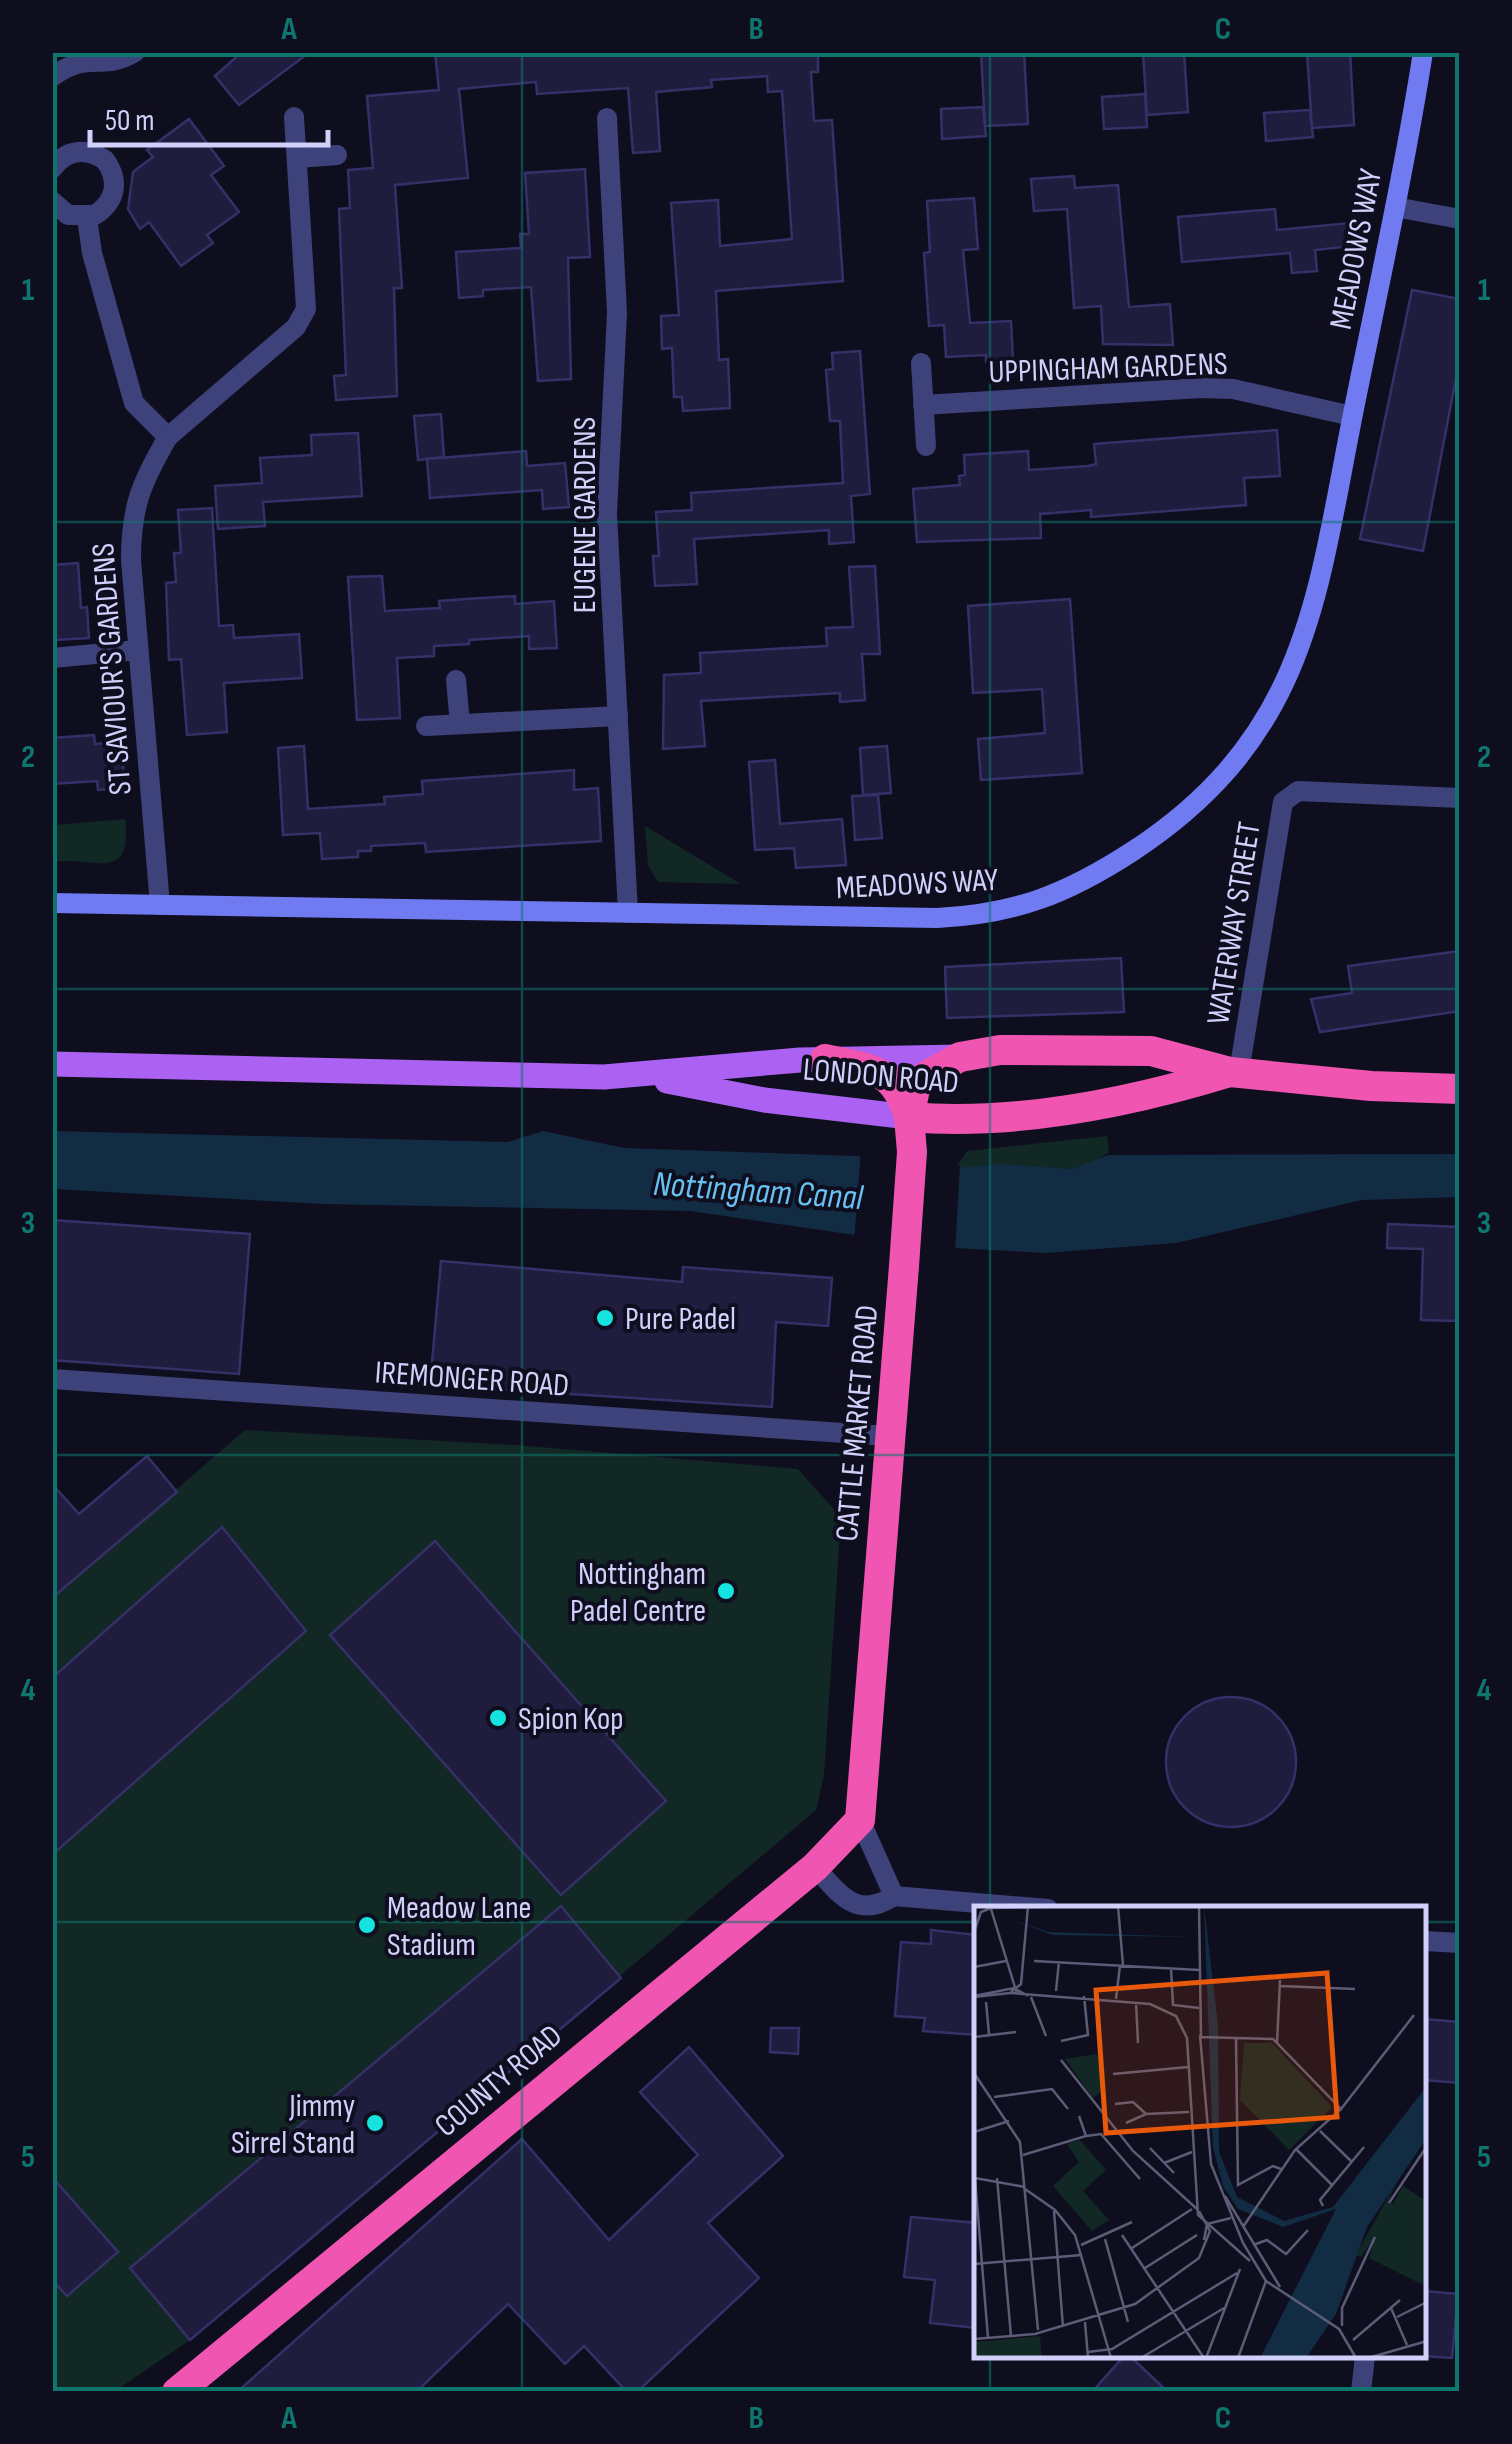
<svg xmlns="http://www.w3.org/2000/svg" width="1512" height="2444" viewBox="0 0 1512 2444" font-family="'Sofia Sans Condensed',sans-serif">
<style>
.green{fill:#122825}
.water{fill:#122c44}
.pier{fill:#0f0e1f}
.building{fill:#1f1c3e;stroke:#353068;stroke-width:2.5}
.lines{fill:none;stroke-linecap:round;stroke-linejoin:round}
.street{stroke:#3d427a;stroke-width:20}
.secondary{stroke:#707bf2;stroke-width:20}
.primary{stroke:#ab61f1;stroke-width:25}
.highway{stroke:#f056b1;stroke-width:30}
.grid{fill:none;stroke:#0f766e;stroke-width:2.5;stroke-opacity:0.55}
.poi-dot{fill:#14e3e0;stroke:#0f0e1f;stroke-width:4}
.labels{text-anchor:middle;stroke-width:8;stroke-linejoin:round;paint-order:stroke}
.street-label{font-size:32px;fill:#d0d0fb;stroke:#0f0e1f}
.poi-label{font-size:32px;fill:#d0d0fb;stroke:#0f0e1f;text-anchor:start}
.water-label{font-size:35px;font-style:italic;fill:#67c1f2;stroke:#0f0e1f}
.inset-road{fill:none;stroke:#5c5c77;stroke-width:2.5}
.view{fill:#e8590c;fill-opacity:0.15;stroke:#e8590c;stroke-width:5}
.inset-edge{fill:none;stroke:#d0d0fb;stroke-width:5}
.neatline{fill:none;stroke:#0f766e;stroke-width:4}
.grid-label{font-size:32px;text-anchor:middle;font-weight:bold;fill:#0f766e}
</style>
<rect width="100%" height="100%" fill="#0f0e1f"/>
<g class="green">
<path d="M 125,819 C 133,886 91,855 53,862 L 53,825 Z"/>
<polygon points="645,826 741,884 658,882 648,865"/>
<polygon points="1107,1136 1109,1152 1089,1165 1072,1169 955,1168 967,1151"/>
<polygon points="245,1430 516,1445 798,1469 841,1517 824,1775 816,1810 190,2340 115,2391 53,2391 52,1597"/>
</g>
<polygon class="water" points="52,1131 508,1142 543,1131 624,1148 855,1156 955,1168 999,1164 1072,1169 1108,1155 1459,1154 1460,1197 1362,1200 1176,1243 1045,1253 938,1247 690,1211 323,1204 53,1189"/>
<polygon class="pier" points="861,1152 960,1165 955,1253 854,1241"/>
<g class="building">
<polygon points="242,52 310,52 239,105 215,76"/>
<polygon points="435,52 818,52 818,72 811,72 814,121 832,120 843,281 716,291 719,360 728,359 730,408 683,411 682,397 674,397 672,348 662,349 661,316 679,315 671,203 718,200 720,246 792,239 782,91 768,92 767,76 711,80 712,87 656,92 660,151 633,153 628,88 537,94 536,82 459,89 468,178 395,185 402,288 394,288 397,396 336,400 334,376 346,375 339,209 350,208 348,170 373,168 367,96 439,90"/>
<polygon points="981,52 1024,52 1028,124 985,126"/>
<polygon points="1143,52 1184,52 1188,112 1147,115"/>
<polygon points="1307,52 1350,52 1354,125 1312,128"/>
<polygon points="1145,94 1147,127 1104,129 1102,97"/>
<polygon points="983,107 986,136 942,139 941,109"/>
<polygon points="1310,110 1313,137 1266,141 1264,113"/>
<polygon points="189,119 224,166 211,175 239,212 207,235 213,243 181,266 149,222 140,229 128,209 133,172 153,157 147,150"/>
<polygon points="585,169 590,257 568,258 571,379 538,381 531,287 483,290 483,296 459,298 456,252 521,248 520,234 529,234 525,173"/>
<polygon points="1074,176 1075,188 1118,185 1129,307 1170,304 1173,345 1103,344 1101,306 1074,308 1067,209 1034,211 1031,179"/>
<polygon points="974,198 978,249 963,250 970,323 1011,321 1013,361 986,362 986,355 946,357 944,325 929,326 924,253 930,252 927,201"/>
<polygon points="1275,209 1277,230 1350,223 1352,246 1315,250 1317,271 1292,273 1290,253 1182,262 1178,217"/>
<polygon points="1412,290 1460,299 1460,357 1423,551 1360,539"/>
<polygon points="860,351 870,494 851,496 854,542 829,544 829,530 694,539 697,584 655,586 653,556 659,556 656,512 692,510 691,493 843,483 840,421 830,421 826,370 833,369 832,353"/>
<polygon points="441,414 444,457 418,460 414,416"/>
<polygon points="1277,430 1280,476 1244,478 1246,505 1091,517 1091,510 1040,514 1041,538 917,542 913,489 960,485 959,476 965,475 964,455 1028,451 1029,470 1088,466 1096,464 1094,444"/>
<polygon points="358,433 362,496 263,502 265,526 218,529 215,486 262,483 260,458 312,455 311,435"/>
<polygon points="526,451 527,466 565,463 569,507 543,509 542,490 430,498 427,459"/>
<polygon points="212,508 219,626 233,625 234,638 299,634 302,678 224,683 227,732 187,735 181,659 169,660 166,583 176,582 174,553 181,553 178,510"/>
<polygon points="78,563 81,608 87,607 89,638 55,640 52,565"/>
<polygon points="875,566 880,654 862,654 865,700 840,702 840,693 701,701 705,746 663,749 664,675 701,673 700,653 827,646 826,628 853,627 849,567"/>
<polygon points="382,576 385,611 440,608 439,601 466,599 515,596 515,604 554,601 557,648 529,649 529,636 469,640 469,644 434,646 434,656 397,658 400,718 357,720 348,577"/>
<polygon points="1070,599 1082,773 981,780 978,739 1045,733 1042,689 973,693 968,606"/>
<polygon points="94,735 95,744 121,742 125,788 98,790 97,781 52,784 52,738"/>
<polygon points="304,746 308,809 385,804 384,797 423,794 422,781 574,770 574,790 598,788 601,841 426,852 425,843 371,846 371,851 358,851 358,857 322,859 320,833 283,835 278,748"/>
<polygon points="887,746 891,793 863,795 860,748"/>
<polygon points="775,760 780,824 842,819 846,865 796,868 794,848 755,850 749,762"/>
<polygon points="878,795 882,838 855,840 852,796"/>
<polygon points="1460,951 1460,1011 1320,1032 1311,999 1352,993 1348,966"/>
<polygon points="1121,958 1124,1012 947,1018 945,967"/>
<polygon points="52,1220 250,1234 239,1374 52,1360"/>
<polygon points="1388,1224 1460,1227 1460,1321 1421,1320 1423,1249 1387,1248"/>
<polygon points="441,1261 682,1282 683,1267 832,1278 828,1326 776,1322 772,1407 430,1385"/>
<polygon points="147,1456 177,1492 52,1598 52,1484 79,1514"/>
<polygon points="222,1527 306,1631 52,1855 52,1678"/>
<polygon points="435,1541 666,1801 561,1895 330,1635"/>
<circle cx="1231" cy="1762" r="65"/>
<polygon points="561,1906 621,1978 190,2340 130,2268"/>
<polygon points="931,1930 977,1935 977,2035 923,2031 925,2018 895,2016 901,1942 931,1944"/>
<polygon points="1424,2019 1460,2022 1460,2083 1424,2080"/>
<polygon points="771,2028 799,2028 798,2054 770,2052"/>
<polygon points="689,2047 783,2156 708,2223 759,2278 637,2392 627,2392 584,2346 565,2364 508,2304 416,2392 237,2392 522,2139 609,2240 698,2155 640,2092"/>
<polygon points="52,2177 118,2252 67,2296 52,2280"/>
<polygon points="911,2217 977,2223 977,2328 930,2323 935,2280 904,2277"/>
<polygon points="1424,2291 1458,2294 1452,2358 1424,2356"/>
<polygon points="1124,2356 1130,2356 1168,2392 1092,2392"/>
</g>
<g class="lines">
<g class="street">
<path d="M 52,77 C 90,49 100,73 135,52"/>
<polyline points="607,118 617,313 607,514 628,913"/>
<polyline points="298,158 337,155"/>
<path d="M 52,169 C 66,149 85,147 105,160 C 120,181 116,201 95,215 L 68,215 L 52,201"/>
<polyline points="1395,207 1460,219"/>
<path d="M 87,218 L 92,253 L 134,403 L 168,437 C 141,483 131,507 131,560 L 160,905"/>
<polyline points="921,363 926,446"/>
<polyline points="923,405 1201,388 1233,389 1352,416"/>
<polyline points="168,437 296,327 306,309 294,117"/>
<polyline points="52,658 138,650"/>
<polyline points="456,680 460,724"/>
<polyline points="426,726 618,716"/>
<polyline points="1239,1072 1283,802 1298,791 1460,798"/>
<polyline points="52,1379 888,1436"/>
<polyline points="860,1820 894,1896"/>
<path d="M 815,1867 C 840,1895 857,1920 894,1896 L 1048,1909"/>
<polyline points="1424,1941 1460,1943"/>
<polyline points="1361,2392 1365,2356"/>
</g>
<path class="secondary" d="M 52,903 L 937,918 C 1016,914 1067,894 1133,851 C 1314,732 1317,587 1357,394 C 1380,280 1405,167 1423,52"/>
<g class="primary">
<polyline points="52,1064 604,1077 800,1060 960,1057"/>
<polyline points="667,1081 764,1100 909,1117"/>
</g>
<g class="highway">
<path d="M 825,1059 C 871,1069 894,1067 909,1117"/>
<path d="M 909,1117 C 1016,1126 1129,1103 1230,1072"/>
<polyline points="177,2392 815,1867 860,1820 904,1266 912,1152 909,1117 915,1089 924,1077 960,1057 1000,1050 1151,1051 1230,1072 1371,1086 1460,1089"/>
</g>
</g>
<path class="grid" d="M 522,52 L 522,2392M 990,52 L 990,1909M 52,522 L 1460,522M 52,989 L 1460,989M 52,1455 L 1460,1455M 52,1922 L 977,1922M 1424,1922 L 1460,1922M 990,2356 L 990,2392"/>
<g class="poi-dot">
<circle cx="605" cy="1318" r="10"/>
<circle cx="726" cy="1591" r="10"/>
<circle cx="498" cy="1718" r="10"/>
<circle cx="367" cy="1925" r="10"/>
<circle cx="375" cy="2123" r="10"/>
</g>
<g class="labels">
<g class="street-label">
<text transform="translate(1355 249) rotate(-79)" y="11">MEADOWS WAY</text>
<text transform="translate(1108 367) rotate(-2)" y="11">UPPINGHAM GARDENS</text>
<text transform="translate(584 515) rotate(-90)" y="11">EUGENE GARDENS</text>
<text transform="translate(111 669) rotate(-94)" y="11">ST SAVIOUR'S GARDENS</text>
<text transform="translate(917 883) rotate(-3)" y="11">MEADOWS WAY</text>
<text transform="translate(1233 923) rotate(-81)" y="11">WATERWAY STREET</text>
<text transform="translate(881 1075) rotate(5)" y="11">LONDON ROAD</text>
<text transform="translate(472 1378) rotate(4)" y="11">IREMONGER ROAD</text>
<text transform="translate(856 1423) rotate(-85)" y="11">CATTLE MARKET ROAD</text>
<text transform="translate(498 2080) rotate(-40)" y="11">COUNTY ROAD</text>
</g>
<g class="poi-label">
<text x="625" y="1329">Pure Padel</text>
<text x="706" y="1584" text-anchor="end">Nottingham<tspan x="706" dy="37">Padel Centre</tspan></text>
<text x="518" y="1729">Spion Kop</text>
<text x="387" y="1918">Meadow Lane<tspan x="387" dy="37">Stadium</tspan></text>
<text x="355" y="2116" text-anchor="end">Jimmy<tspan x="355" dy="37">Sirrel Stand</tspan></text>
</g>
<g class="water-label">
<text transform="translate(758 1190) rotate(4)" y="12">Nottingham Canal</text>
</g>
</g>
<g transform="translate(974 1906)">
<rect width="452" height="452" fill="#0f0e1f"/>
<path d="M 270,137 L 298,137 L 358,201 L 315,244 L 266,194 ZM 123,148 L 129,185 L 119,192 L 91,153 ZM 106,234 L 132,264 L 109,285 L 135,314 L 118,325 L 79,280 L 105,256 L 93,238 ZM 425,271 L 414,296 L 419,298 L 429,280 L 452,295 L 449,379 L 395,352 L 401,331 L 387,351 L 382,349 ZM 66,430 L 68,452 L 0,452 L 0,436 Z" fill="#122825"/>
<path d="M 230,0 L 244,119 L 245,246 L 263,291 L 310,315 L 359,301 L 452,181 L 452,233 L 393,321 L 362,408 L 332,452 L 286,452 L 362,303 L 309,321 L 264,303 L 249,280 L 239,241 ZM 35,13 L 75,26 L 220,31 L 79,29 Z" fill="#122c44"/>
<path class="inset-road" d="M 144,0 L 149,59M 225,0 L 227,131 L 299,133 L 367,203 L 440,109M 17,3 L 43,88M 0,26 L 7,6 L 17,2 L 118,0M 60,55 L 225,64M 0,61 L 32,55M 197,62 L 199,99 L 225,102M 306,80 L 381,83M 82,85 L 85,55M 37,87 L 176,98 L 202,110 L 213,132 L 224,309 L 276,355M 0,90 L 40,82 L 54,90M 0,91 L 36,87 L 47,78 L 54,0M 57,91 L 72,130M 142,93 L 146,59M 12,96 L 15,128M 162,96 L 164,137M 226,129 L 237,258 L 269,337 L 292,375 L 365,423 L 382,452M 0,131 L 42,126M 262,133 L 264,279 L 299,260 L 307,263M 87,135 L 114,129 L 110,90M 303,137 L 306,74M 87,154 L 159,245 L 223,303M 0,167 L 46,236 L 64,424M 139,168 L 214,161M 20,191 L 78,183 L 94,203M 141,198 L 159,196 L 172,208M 152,217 L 172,208 L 215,206M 346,225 L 378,256M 0,226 L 35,215M 112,230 L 127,228 L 166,273M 176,242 L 200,267M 322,243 L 359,280M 49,249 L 112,230 L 105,210M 190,257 L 218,246M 1,272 L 14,432M 1,272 L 51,281M 23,272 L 37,430M 51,283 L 81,304 L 101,329 L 137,452M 251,290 L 306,381M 415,297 L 453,240M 349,300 L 346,294 L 390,241M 80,305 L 89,421M 269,321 L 321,244 L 367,203M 148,329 L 230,452M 131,333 L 154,416M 230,334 L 233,318 L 257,312M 107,339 L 158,316M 279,339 L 293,334 L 312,348 L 334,324M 158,342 L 218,303M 0,358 L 108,349M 171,362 L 223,329M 417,402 L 433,439M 423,411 L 453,396M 111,416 L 114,452M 368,420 L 368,402 L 401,331M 0,433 L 61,428 L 161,398 L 225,352 L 236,325 L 225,305M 379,434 L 426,394M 114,446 L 138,443 L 263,367M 167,452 L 250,402M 232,452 L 266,363M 264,452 L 292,375M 394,452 L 453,435"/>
<path class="view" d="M 353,67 L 363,211 L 132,227 L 122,84 Z"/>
<rect width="452" height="452" class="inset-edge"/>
</g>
<rect width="1512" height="2444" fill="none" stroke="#0f0e1f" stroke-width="110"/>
<path d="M90 130v15h238v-15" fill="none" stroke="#d0d0fb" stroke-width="5"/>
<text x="105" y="130" font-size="30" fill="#d0d0fb" stroke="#0f0e1f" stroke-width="8" paint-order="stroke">50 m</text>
<rect x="55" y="55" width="1402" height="2334" class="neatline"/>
<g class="grid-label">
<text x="289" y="39">A</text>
<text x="756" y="39">B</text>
<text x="1223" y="39">C</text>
<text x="28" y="300">1</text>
<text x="1484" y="300">1</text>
<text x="28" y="767">2</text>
<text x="1484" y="767">2</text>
<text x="28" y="1233">3</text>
<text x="1484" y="1233">3</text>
<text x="28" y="1700">4</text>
<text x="1484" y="1700">4</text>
<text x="28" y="2167">5</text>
<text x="1484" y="2167">5</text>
<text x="289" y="2428">A</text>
<text x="756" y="2428">B</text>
<text x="1223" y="2428">C</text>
</g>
</svg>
